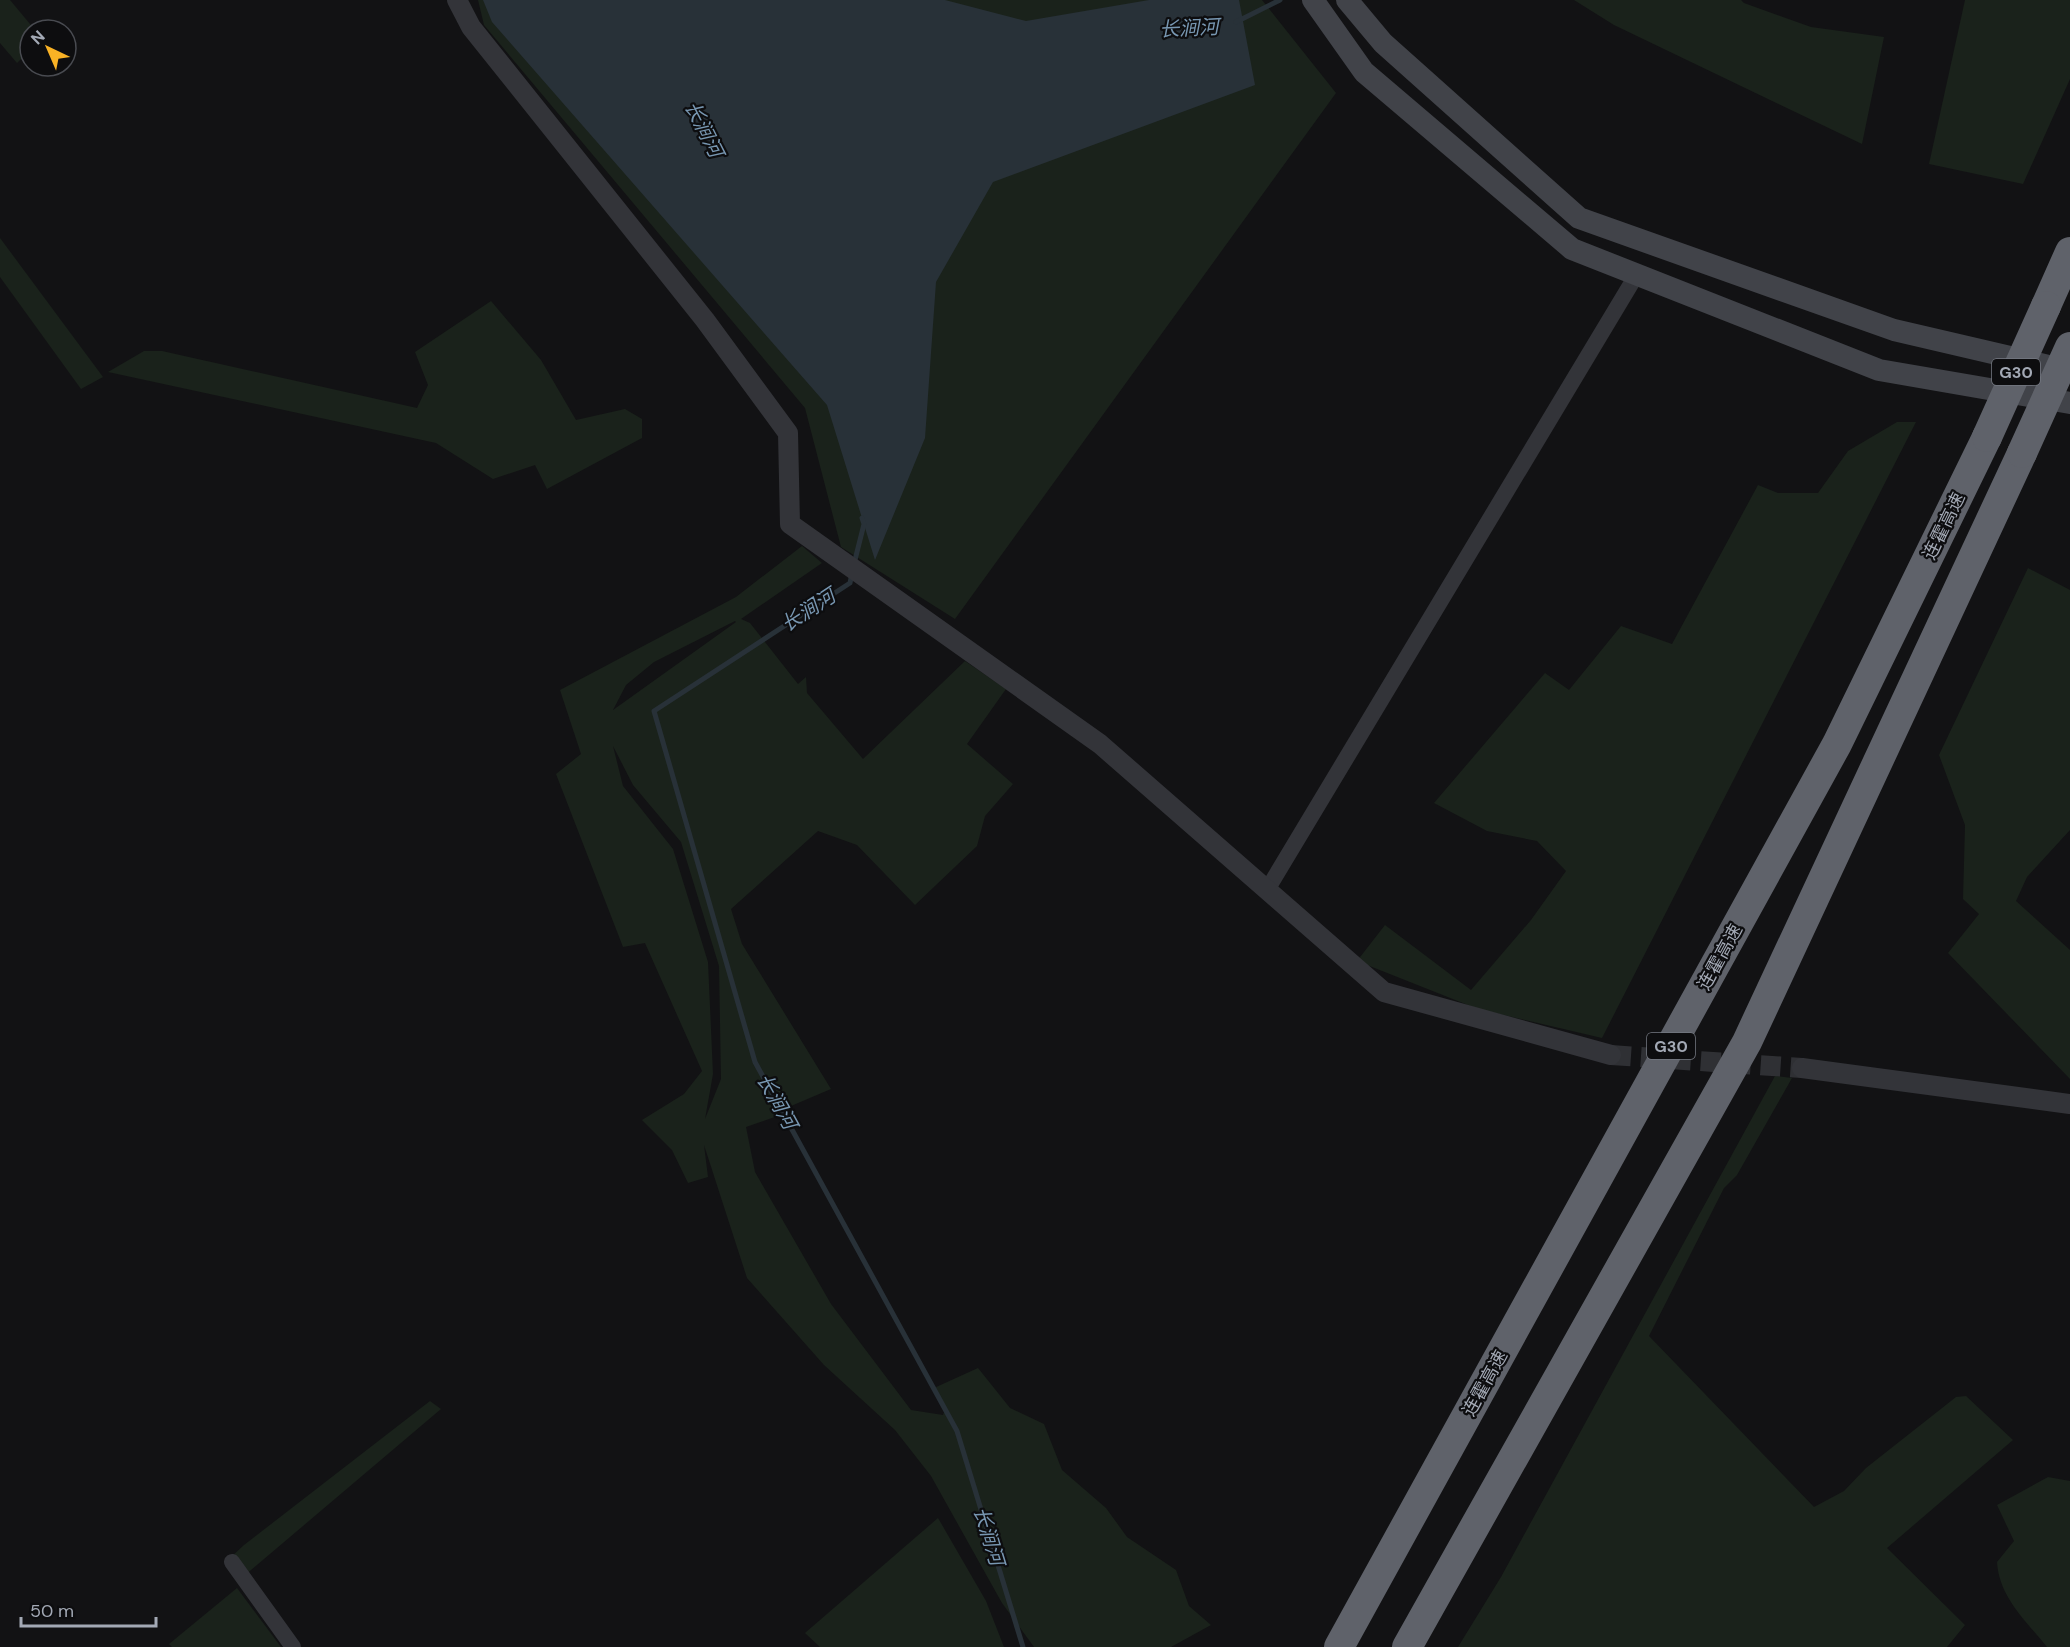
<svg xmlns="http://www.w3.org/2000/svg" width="2070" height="1647" viewBox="0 0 2070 1647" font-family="'DM Sans','Noto Sans SC',sans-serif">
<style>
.green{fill:#1a221b;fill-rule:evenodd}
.water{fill:#283138}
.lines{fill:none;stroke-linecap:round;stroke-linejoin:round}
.stream{stroke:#283138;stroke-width:5}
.tertiary-tunnel{stroke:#2f3034;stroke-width:20;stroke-dasharray:20 10;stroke-linecap:butt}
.minor{stroke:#333439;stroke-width:16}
.tertiary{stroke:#333439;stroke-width:20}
.secondary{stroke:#414349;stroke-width:22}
.motorway{stroke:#5f626a;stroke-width:30}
.motorway-bridge{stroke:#5f626a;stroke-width:30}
.labels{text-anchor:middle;stroke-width:4.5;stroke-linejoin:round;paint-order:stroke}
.shield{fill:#0d0d0f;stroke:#767a83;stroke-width:1.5}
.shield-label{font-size:16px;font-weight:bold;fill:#a3a9b5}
.street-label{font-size:18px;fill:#a3a9b5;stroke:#0d0d0f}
.water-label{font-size:20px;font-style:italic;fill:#7897b2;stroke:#0d0d0f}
</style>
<rect width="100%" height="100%" fill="#121214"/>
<g class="green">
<polygon points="0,0 10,0 35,30 30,30 30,50 17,63 0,43"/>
<polygon points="478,0 1262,0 1336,93 955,619 841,547 805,408 484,25"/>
<polygon points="1574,0 1741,0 1744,3 1811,27 1884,37 1862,144 1614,25"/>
<polygon points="1965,0 2070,0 2070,79 2023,184 1929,164"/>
<polygon points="0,238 103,377 81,389 0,277"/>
<polygon points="491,301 541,360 576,420 625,409 642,419 642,438 547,489 535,465 493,479 436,443 108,372 144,351 162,351 417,408 428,385 415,352"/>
<polygon points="1897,422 1916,422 1602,1038 1478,1009 1357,961 1385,925 1471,990 1531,920 1566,871 1537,841 1487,831 1434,803 1545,673 1569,690 1621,626 1672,644 1758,485 1778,493 1818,493 1848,451"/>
<path d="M 802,546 L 822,563 L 741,619 L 750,623 L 798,684 L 806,677 L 807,693 L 863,759 L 965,661 L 1006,689 L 967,744 L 1013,784 L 985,816 L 977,846 L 915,905 L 857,845 L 818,831 L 731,909 L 742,944 L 831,1089 L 784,1109 L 786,1113 L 746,1127 L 755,1172 L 831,1304 L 911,1410 L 943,1415 L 946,1407 L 934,1388 L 978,1368 L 1010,1408 L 1044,1424 L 1062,1470 L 1106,1508 L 1127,1537 L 1176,1570 L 1189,1606 L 1211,1625 L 1171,1647 L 1034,1647 L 1002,1603 L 931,1476 L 895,1430 L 824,1365 L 747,1278 L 704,1145 L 708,1177 L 688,1183 L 672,1150 L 642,1120 L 684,1094 L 702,1071 L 645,943 L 623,947 L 556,774 L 581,754 L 560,690 L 736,597 ZM 735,621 L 736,622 L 613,710 L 626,685 L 654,662 ZM 613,746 L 633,785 L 681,842 L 719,966 L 721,1079 L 705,1119 L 713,1074 L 708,962 L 673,849 L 623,786 Z"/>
<polygon points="2028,568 2070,590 2070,830 2027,877 2016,901 2070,950 2070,1079 1948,953 1979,914 1963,899 1965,825 1939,755"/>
<polygon points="1775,1076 1792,1078 1737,1175 1724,1188 1649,1336 1814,1507 1844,1491 1866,1468 1956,1397 1966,1396 2013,1440 1887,1548 1965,1625 1947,1647 1458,1647 1501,1577"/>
<polygon points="430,1401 441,1409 244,1576 230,1558 244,1545"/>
<path d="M 2048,1477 L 2070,1481 L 2070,1647 L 2047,1647 C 2026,1621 1999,1597 1997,1562 L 2014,1541 L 1997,1505 Z"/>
<polygon points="938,1518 986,1601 1004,1647 820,1647 805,1633"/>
<polygon points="237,1588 281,1647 172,1647 169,1644"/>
</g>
<polygon class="water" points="483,0 945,0 1026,21 1149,0 1239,0 1255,85 993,182 936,282 925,438 875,560 827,405 492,22"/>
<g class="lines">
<g class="stream">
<polyline points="1236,22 1280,0"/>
<polyline points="854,564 864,524 862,518"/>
<polyline points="852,573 850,583 654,711 755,1062 957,1431 1023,1647"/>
</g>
<polyline class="tertiary-tunnel" points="1611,1055 1802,1068"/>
<g class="minor">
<polyline points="1267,890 1637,274"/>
<polyline points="232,1562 293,1647"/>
</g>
<g class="tertiary">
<polyline points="457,0 471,27 705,320 788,433 790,524 1100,744 1384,992 1611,1055"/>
<polyline points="1802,1068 2070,1104"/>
</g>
<g class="secondary">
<polyline points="1313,0 1364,72 1572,249 1879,370 2070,403"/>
<polyline points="1347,0 1383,43 1579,218 1894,330 2070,371"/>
</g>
<g class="motorway">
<polyline points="2046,306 2070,252"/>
<polyline points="1339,1647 1837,744 1987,437"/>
<polyline points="1407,1647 1747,1042 2022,453"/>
</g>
<g class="motorway-bridge">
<polyline points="1987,437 2046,306"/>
<polyline points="2022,453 2070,347"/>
</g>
</g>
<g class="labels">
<g class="shield">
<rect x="1992" y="359" width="48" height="26" rx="4.5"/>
<rect x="1647" y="1033" width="48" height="26" rx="4.5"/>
</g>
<g class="shield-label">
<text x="2016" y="378">G30</text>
<text x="1671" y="1052">G30</text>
</g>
<g class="street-label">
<text transform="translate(1944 526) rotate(-64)" y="6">连霍高速</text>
<text transform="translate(1720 957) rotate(-61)" y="6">连霍高速</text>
<text transform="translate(1485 1383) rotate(-61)" y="6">连霍高速</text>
</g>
<g class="water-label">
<text transform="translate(1189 28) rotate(-3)" y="7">长涧河</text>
<text transform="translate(704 129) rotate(63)" y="7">长涧河</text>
<text transform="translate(808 610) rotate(-33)" y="7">长涧河</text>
<text transform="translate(777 1101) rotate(61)" y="7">长涧河</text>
<text transform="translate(989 1536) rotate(73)" y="7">长涧河</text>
</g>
</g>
<g transform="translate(48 48) rotate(316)"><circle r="28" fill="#0d0d0f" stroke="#494b51" stroke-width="1.5"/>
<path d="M0-4.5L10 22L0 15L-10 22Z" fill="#f9b225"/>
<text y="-9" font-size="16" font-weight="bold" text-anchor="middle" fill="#a3a9b5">N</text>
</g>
<path d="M21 1617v9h135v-9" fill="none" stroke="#a3a9b5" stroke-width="3"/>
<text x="30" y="1617" font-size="18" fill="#a3a9b5" stroke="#0d0d0f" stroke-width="4.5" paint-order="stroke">50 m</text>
</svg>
